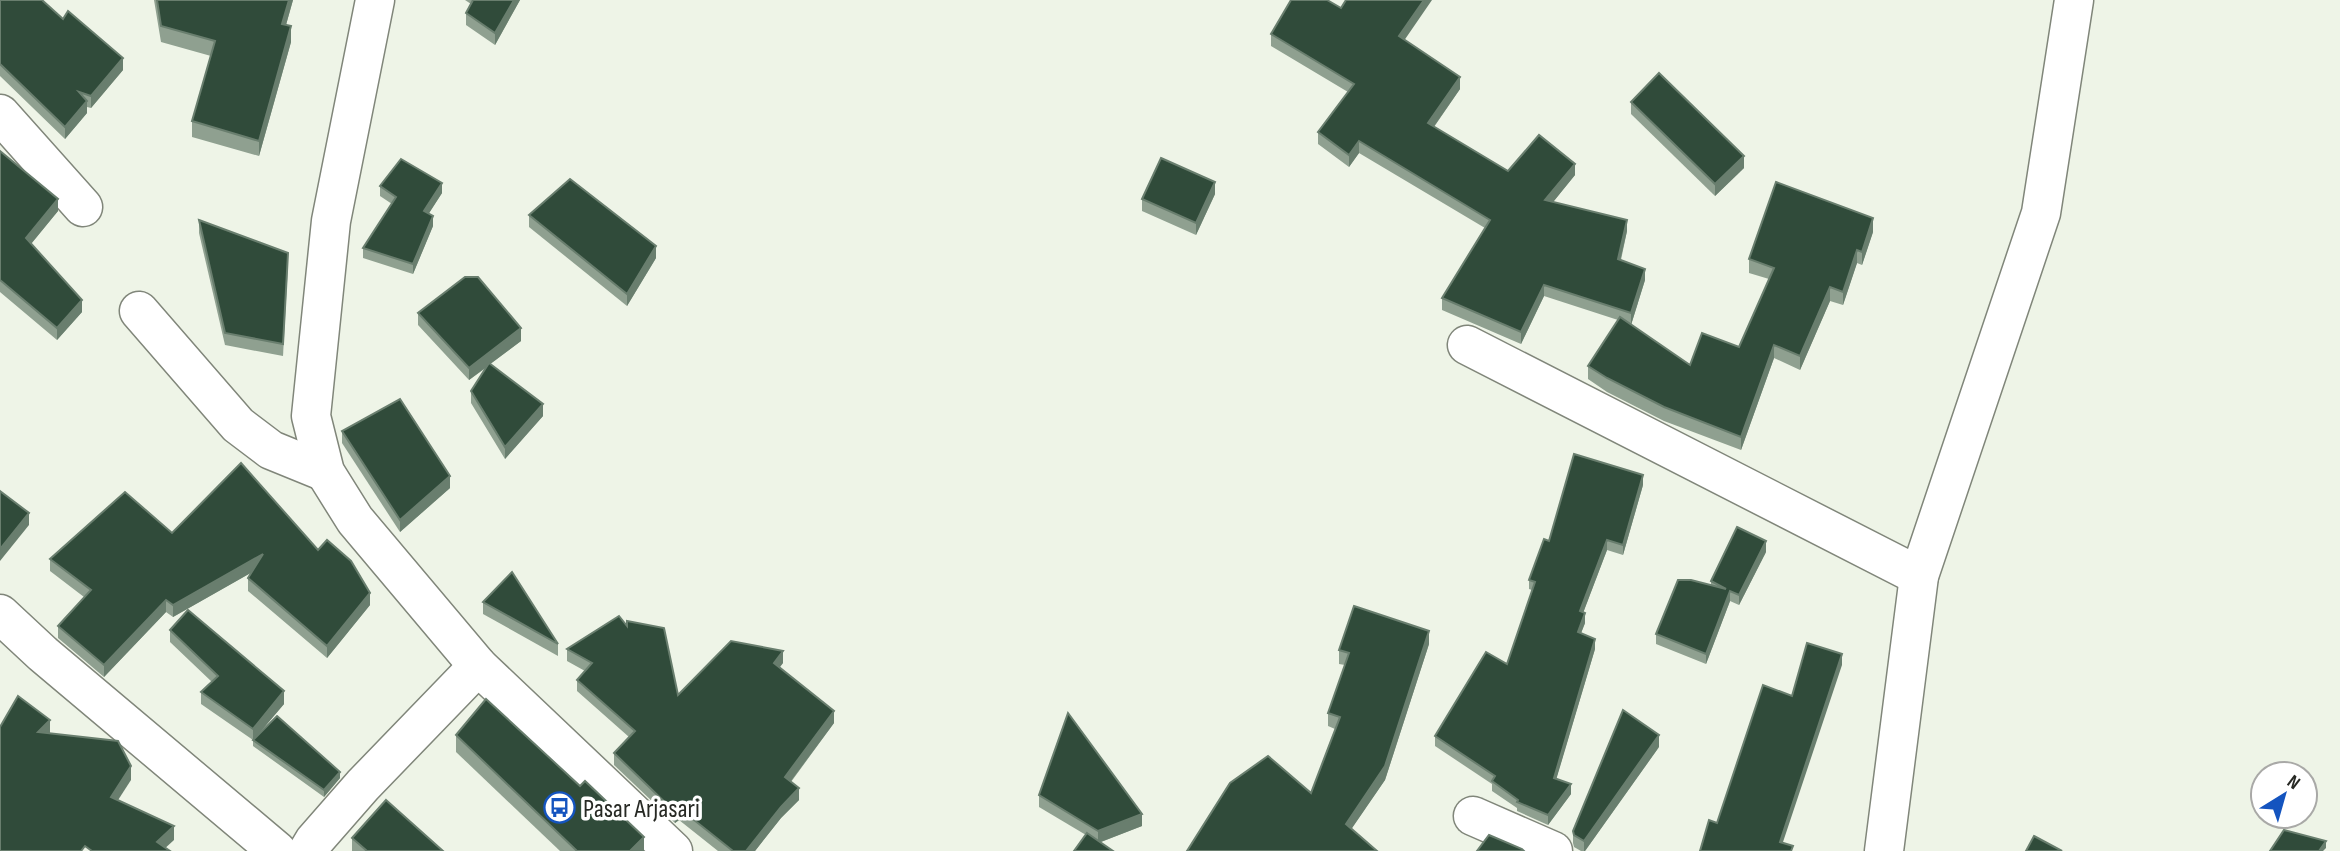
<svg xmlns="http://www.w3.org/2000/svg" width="2340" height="851" viewBox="0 0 2340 851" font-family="'Sofia Sans Condensed',sans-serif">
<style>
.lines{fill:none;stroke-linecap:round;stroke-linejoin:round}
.street-casing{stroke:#80867a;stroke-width:41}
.secondary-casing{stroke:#80867a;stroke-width:41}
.street{stroke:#fff;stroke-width:38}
.secondary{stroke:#fff;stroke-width:38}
.wall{fill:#8fa090}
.shaded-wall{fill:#697e6e}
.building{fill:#304b3a;stroke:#697e6e;stroke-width:2}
.labels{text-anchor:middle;stroke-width:7;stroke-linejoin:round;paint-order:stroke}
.poi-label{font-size:26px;fill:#272924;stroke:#fff;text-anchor:start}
</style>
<rect width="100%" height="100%" fill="#eef4e7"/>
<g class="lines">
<defs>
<g id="street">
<polyline points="0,114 83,207"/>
<polyline points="139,311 238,425 271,450 325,472"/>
<polyline points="1467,345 1919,576"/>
<polyline points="0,614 43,654 277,851"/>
<polyline points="1473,816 1553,851"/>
<polyline points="308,851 314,841 363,785 478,666"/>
<polyline points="1884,851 1919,576 2041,213 2074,0"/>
</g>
<polyline id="secondary" points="375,0 331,221 311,416 325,472 355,520 478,666 673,851"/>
</defs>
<use href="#street" class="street-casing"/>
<use href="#secondary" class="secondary-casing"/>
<use href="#street" class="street"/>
<use href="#secondary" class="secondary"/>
</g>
<g class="wall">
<polygon points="0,0 123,70 91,108 87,107 87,113 65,139 0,76"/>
<polygon points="154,0 293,0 286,25 291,42 259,156 192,137 192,121 211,56 161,42"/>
<polygon points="465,0 520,0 495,45 466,25 466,13 471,4"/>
<polygon points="1341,8 1405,40 1460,89 1434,127 1508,171 1575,175 1553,202 1627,231 1621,260 1645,280 1631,325 1690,365 1739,347 1769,279 1749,273 1749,259 1873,232 1862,265 1857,263 1843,305 1830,301 1800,370 1774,358 1741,450 1664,421 1607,392 1588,379 1588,366 1618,320 1544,296 1521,344 1442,310 1442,298 1485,228 1359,153 1349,167 1318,144 1318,132 1348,92 1271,46 1271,34"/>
<polygon points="1631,102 1744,168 1715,196 1631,114"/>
<polygon points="0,151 58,211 31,244 82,312 57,340 0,292"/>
<polygon points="380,186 442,193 429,213 433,226 413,274 363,258 363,248 392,204 380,196"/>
<polygon points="1215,194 1196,235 1142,211 1142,199"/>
<polygon points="529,215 656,258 627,306 529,227"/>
<polygon points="199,220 288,265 283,356 225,345 199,233"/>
<polygon points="418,313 521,341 490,364 543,416 505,459 471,403 471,391 487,367 469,380 418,325"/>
<polygon points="342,431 450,488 400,532 342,443"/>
<polygon points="1643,485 1623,555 1607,550 1583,613 1585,623 1581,633 1595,649 1556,779 1571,794 1548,825 1517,811 1517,808 1492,791 1492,784 1435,746 1435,736 1507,664 1532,590 1529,589 1529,580 1549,541"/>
<polygon points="172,533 318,550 370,605 327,658 248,591 248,578 252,572 173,617 166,612 104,677 58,638 58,626 84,597 50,571 50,559"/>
<polygon points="1766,552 1739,605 1730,601 1706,664 1656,644 1656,634 1711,585 1711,581"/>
<polygon points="483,602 558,644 558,656 483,614"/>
<polygon points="170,630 284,704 256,736 340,778 324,797 253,746 253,740 201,704 201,692 212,682 170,642"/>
<polygon points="1429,644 1385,780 1351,829 1311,793 1335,729 1328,726 1328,713 1345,665 1339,664 1339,650"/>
<polygon points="567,649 678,695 783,663 780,667 834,723 791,782 799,800 781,818 755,851 718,851 679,820 675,823 614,765 614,753 629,737 577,691 577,680 585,671 567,661"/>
<polygon points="456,735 580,786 644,851 560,851 456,752"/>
<polygon points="1659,747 1585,851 1581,851 1574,847 1573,843 1573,831"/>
<polygon points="1039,795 1142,826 1101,842 1086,835 1039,807"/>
<polygon points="352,838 443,851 352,851"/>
</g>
<g class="shaded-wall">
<polygon points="289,0 293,0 282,39 282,24"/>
<polygon points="514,0 520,0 495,45 495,33"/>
<polygon points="1424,0 1432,0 1399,48 1399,36"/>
<polygon points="291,26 291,42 259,156 259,141"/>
<polygon points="123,58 123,70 91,108 91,96"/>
<polygon points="1460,77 1460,89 1428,135 1428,123"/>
<polygon points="87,101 87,113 65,139 65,127"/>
<polygon points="1359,141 1359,153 1349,167 1349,155"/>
<polygon points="1744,156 1744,168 1715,196 1715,184"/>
<polygon points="1575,164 1575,175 1545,212 1545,200"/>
<polygon points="1215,182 1215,194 1196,235 1196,223"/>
<polygon points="442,183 442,193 424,221 424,211"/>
<polygon points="58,199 58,211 26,250 26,238"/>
<polygon points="433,216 433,226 413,274 413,264"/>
<polygon points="1873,218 1873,232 1862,265 1862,252"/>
<polygon points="1627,220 1627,231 1618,270 1618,259"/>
<polygon points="656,246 656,258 627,306 627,294"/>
<polygon points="1857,250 1857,263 1843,305 1843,292"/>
<polygon points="1645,269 1645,280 1631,325 1631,313"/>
<polygon points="1544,285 1544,296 1521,344 1521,332"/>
<polygon points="1830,287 1830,301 1800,370 1800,356"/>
<polygon points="82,300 82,312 57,340 57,328"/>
<polygon points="521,328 521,341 469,380 469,368"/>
<polygon points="1774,345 1774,358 1741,450 1741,437"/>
<polygon points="543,404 543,416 505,459 505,447"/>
<polygon points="1643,475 1643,485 1623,555 1623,545"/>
<polygon points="450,476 450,488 400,532 400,520"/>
<polygon points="29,513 29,525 0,561 0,549"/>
<polygon points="1607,540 1607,550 1580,621 1580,611"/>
<polygon points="1766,541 1766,552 1739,605 1739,595"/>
<polygon points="263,554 263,566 173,617 173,605"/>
<polygon points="1730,591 1730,601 1706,664 1706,654"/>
<polygon points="370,593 370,605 327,658 327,646"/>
<polygon points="166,600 166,612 104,677 104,665"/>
<polygon points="1585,613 1585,623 1578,641 1578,632"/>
<polygon points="1429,631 1429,644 1385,780 1346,837 1346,824"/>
<polygon points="1595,639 1595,649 1554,787 1554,778"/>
<polygon points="783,651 783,663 774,674 774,663"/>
<polygon points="1842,654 1842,665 1780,851 1780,842"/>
<polygon points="284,691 284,704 253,741 253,729"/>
<polygon points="834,711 834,723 785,789 785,777"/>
<polygon points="50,720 50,734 38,732"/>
<polygon points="1659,735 1659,747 1585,851 1584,851 1584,841"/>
<polygon points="131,766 131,780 111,811 111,797"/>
<polygon points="340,772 340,778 324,797 324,790"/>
<polygon points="1571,784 1571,794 1548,825 1548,815"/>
<polygon points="799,788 799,800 781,818 755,851 746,851 781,807"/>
<polygon points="679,808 679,820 675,823 675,812"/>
<polygon points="1142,814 1142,826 1098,843 1098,831"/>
<polygon points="174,826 174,840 162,851 157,842"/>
<polygon points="644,837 644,851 630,851"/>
<polygon points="2326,841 2326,848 2323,851 2319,851"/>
</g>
<g class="building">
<polygon points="0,0 42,0 63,19 68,11 123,58 91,96 79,92 87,101 65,127 0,64"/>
<polygon points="157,0 289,0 282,24 291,26 259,141 192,121 215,41 161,26"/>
<polygon points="473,0 514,0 495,33 466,13"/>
<polygon points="1291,0 1327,0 1341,8 1346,0 1424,0 1399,36 1460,77 1428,123 1508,171 1539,135 1575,164 1545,200 1627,220 1618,259 1645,269 1631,313 1544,285 1521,332 1442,298 1490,220 1359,141 1349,155 1318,132 1354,84 1271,34"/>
<polygon points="1659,73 1744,156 1715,184 1631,102"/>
<polygon points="0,151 58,199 26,238 82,300 57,328 0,280"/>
<polygon points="1161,158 1215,182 1196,223 1142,199"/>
<polygon points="401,159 442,183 424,211 433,216 413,264 363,248 396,197 380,186"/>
<polygon points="570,179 656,246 627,294 529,215"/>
<polygon points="1776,182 1873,218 1862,252 1857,250 1843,292 1830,287 1800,356 1774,345 1741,437 1664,407 1607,378 1588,366 1620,317 1690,365 1702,333 1739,347 1774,268 1749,259"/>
<polygon points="199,220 288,253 283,344 225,333"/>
<polygon points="465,277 478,277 521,328 469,368 418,313"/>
<polygon points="489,363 543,404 505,447 471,391"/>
<polygon points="400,399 450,476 400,520 342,431"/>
<polygon points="1574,454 1643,475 1623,545 1607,540 1580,611 1585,613 1578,632 1595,639 1554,778 1571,784 1548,815 1517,802 1518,800 1492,781 1495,776 1435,736 1486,652 1507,664 1535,582 1529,580 1544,539 1549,541"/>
<polygon points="241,463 318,550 327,540 351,561 370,593 327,646 248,578 263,554 173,605 166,600 104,665 58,626 91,590 50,559 125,492 172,533"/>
<polygon points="0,491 29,513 0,549"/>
<polygon points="1737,527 1766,541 1739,595 1730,591 1706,654 1656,634 1678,580 1691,580 1726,589 1711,581"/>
<polygon points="512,572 558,644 483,602"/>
<polygon points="1354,606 1429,631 1385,766 1346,824 1377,851 1187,851 1230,783 1268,756 1311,793 1340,717 1328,713 1349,653 1339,650"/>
<polygon points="188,610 284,691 253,729 201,692 218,676 170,630"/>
<polygon points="619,616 627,626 627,621 664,628 678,695 731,641 783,651 774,663 834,711 785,777 799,788 781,807 746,851 733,851 679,808 675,812 614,753 635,731 577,680 592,663 567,649"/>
<polygon points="1807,643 1842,654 1780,842 1793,846 1791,851 1700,851 1709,820 1717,823 1763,685 1792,696"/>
<polygon points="18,696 50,720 38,732 118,741 131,766 111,797 174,826 157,842 170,851 92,851 85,846 81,851 0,851 0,727"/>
<polygon points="486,699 580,786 585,781 644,837 630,851 577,851 456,735"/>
<polygon points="1623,710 1659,735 1584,841 1574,835 1573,831"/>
<polygon points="1068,713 1142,814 1098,831 1039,795"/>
<polygon points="277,716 340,772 324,790 253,740"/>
<polygon points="386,800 443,851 367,851 352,838"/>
<polygon points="2284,830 2326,841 2319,851 2270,851"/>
<polygon points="1087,833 1113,851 1074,851"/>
<polygon points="1489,835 1522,849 1524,851 1477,851"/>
<polygon points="2034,836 2062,851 2026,851"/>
</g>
<defs>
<symbol id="bus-ring" viewBox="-11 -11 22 22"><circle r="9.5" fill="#fff" stroke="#1454bf" stroke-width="1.5"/><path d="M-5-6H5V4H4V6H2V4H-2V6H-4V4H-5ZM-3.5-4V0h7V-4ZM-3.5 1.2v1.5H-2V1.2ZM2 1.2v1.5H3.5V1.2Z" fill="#1454bf"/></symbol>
</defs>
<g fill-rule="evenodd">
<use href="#bus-ring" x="542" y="790" width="35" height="35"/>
</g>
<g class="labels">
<g class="poi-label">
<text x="583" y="817">Pasar Arjasari</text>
</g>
</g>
<g transform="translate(2284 795) rotate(37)"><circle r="33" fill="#ffffff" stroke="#a9a9a7" stroke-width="2"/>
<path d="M0-5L12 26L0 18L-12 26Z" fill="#1454bf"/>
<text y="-10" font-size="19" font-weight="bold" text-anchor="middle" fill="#272924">N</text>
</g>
</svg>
